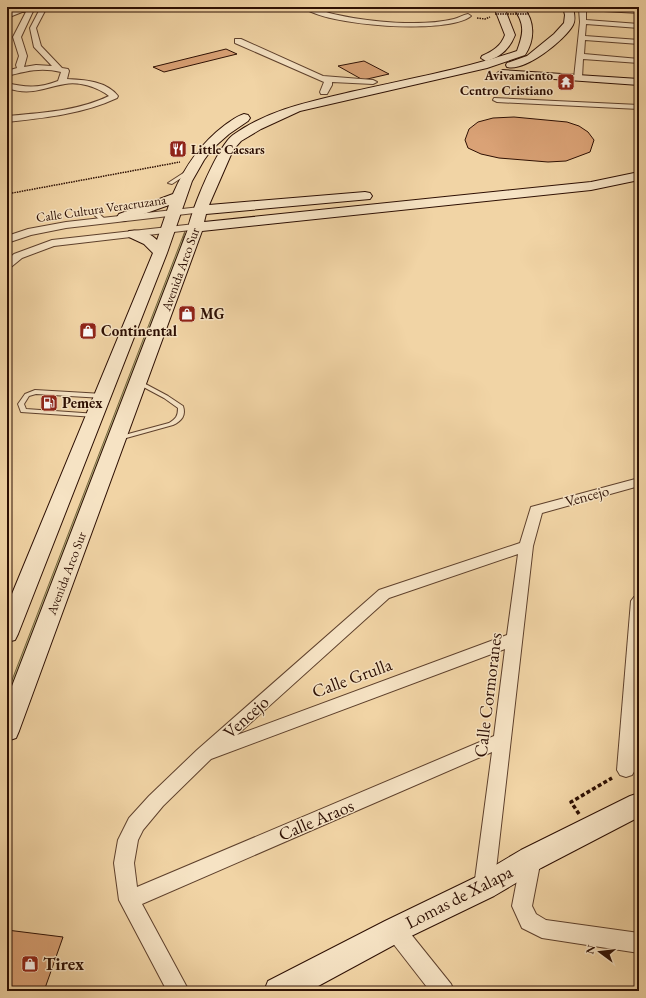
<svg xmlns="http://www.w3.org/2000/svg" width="646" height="998" viewBox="0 0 646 998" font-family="'EB Garamond',serif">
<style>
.green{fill:#bfbb82;stroke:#766542}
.building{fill:#daa276;stroke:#2d0f03}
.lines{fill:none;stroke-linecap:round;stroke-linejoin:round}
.lane-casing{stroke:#5e402c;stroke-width:2}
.street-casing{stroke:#5e402c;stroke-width:2}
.secondary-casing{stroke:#2d0f03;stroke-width:2}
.path-far1{stroke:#2d0f03;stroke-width:1.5;stroke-dasharray:1.5 1;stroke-linecap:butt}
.path{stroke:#2d0f03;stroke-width:3.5;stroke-dasharray:4 2.5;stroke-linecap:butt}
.lane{fill:#f6e3c4;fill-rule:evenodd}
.street{fill:#f6e3c4;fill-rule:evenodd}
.secondary{fill:#f6e3c4;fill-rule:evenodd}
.path-bridge{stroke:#2d0f03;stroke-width:1.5;stroke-dasharray:1.5 1;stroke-linecap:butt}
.labels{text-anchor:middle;stroke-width:3;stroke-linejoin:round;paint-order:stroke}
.far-poi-label{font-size:13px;font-weight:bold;fill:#2d0f03;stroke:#f6e3c4;text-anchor:end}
.far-street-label{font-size:13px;fill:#2d0f03;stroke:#f6e3c4}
.poi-label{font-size:15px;font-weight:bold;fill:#2d0f03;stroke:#f6e3c4;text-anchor:start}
.street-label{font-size:15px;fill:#2d0f03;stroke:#f6e3c4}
.near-street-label{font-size:18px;fill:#2d0f03;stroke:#f6e3c4}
.near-poi-label{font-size:18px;font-weight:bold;fill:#2d0f03;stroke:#f6e3c4;text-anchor:start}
</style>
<rect width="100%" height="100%" fill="#f1d4a5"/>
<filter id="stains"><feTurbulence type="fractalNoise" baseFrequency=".005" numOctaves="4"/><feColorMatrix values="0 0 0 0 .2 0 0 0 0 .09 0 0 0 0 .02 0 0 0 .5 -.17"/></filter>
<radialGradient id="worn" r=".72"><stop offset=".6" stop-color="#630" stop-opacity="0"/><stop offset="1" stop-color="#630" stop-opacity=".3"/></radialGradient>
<polygon class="green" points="185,231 167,305 7,732 7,693"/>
<g class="building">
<polygon points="226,49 237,54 164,72 153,67"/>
<polygon points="364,61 389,74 363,80 338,66"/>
<polygon points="514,117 567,122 579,126 588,132 594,140 590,152 566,161 548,162 499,158 481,154 468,148 465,140 469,129 478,122 493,118"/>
<polygon points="7,930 63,937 44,991 7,991"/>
</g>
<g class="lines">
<defs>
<g id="lane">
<polygon points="188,170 192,171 172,184 168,183"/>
<polygon points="92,211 96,211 105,219 105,221 101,221 92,213"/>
<path d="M 138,380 L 168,396 L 183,406 C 186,415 182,421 173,425 L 119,440 L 117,439 L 116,438 L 117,437 L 169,423 C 176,419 178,416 178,408 L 164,398 L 136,383 L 135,382 Z"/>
<polygon points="35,390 103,394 106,396 103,398 36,394 29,396 24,404 26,409 97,414 98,415 95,417 21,412 18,404 25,394"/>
</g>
<g id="street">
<path d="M 22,7 L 35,7 L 21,37 L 27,56 L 24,67 L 36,65 L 52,66 L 34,47 L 30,28 L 41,7 L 47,7 L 36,28 L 41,46 L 62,68 L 68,69 L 69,71 L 67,79 C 85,80 106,81 118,96 L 117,98 C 83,114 44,118 7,122 L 7,116 C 41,113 78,111 109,96 C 98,87 78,81 65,84 C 42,88 31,96 7,88 L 7,83 C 26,88 40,88 58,81 L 61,72 C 41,67 26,71 7,76 L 7,71 L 17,68 L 16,65 L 19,56 L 13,37 L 27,10 L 7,18 L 7,14 Z"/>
<path d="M 303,7 C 315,7 326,13 338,15 C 370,22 422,27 454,19 C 458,18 463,15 468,14 L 471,16 C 449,35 324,26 303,7 Z"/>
<polygon points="574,7 639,9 639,13 586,10 586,20 639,24 639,28 586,24 585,36 639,40 639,44 585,40 584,54 639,59 639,63 583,59 582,78 581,80 575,80 574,78 580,22 579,9"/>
<polygon points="235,39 241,39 323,76 373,80 377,82 373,84 332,82 332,85 327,94 321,94 320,92 324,82 235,43"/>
<polygon points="494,98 639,105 639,109 497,102 493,100"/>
<polygon points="200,207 205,210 203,212 66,228 31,235 7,243 7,236 28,229 66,222"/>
<polygon points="195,224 199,225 200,227 199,229 54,246 22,258 11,267 7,268 7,260 14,254 52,240"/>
<path d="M 639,478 L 639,486 L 542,513 L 533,546 L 494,887 L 491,893 L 484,896 L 477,893 L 474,887 L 492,752 L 142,904 L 189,991 L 167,991 L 119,900 L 114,863 L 118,840 L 129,818 L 149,796 L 197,750 L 379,590 L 520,543 L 531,507 ZM 518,554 L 507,635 L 237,735 L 389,598 ZM 505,649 L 494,736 L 137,887 L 134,863 L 138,840 L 143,830 L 163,806 L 211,759 Z"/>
<polygon points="639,596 639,713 635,770 632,775 626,777 620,775 617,770 631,601 634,597"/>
<polygon points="531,851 538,853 541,859 532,906 536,914 546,920 639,933 639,953 542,938 522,928 512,906 521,859 524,853"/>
<polygon points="395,921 402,923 451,984 454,991 430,991 388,937 385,930 388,923"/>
</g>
<g id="secondary">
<path d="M 494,7 L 504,7 L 515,35 C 510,48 500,58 486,61 L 481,58 L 482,56 C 493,51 501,46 505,35 Z"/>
<path d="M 513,7 L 523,7 C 535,21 535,40 525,55 L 487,68 L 300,111 L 261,129 L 241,141 L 233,150 L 209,205 L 365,192 L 370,193 L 372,196 L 370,199 L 206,214 L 204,222 L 591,182 L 639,172 L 639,180 L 591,190 L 202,231 L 19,731 L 16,738 L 7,741 L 7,699 L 188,229 C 192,209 217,147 233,135 C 269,109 313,101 355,91 C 409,79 464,69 517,51 C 524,32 525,24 513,7 Z"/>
<path d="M 563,7 L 573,7 C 574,13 576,20 573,25 C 565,40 525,72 507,67 L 506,65 L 507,63 L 527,56 L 554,34 L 564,23 L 565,15 Z"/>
<polygon points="502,70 639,79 639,85 498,75 497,73"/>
<path d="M 244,114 L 248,115 L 250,118 L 248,121 L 229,134 L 212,149 L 204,160 L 192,181 L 167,253 L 18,634 L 15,640 L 7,642 L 7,606 L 153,253 L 144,244 L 129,237 L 127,234 L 129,231 C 139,229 150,233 157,240 L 169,205 L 124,221 L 119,220 L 117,217 L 119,214 L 173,194 C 185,166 201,143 225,125 C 231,121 237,116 244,114 Z"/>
<polygon points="639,793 639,817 541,868 494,896 405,939 309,991 264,991 268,981 385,921 474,878 521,850 630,796"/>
</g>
</defs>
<use href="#lane" class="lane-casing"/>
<use href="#street" class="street-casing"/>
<use href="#secondary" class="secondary-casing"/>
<g class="path-far1">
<polyline points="535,11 543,10 547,7"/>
<polyline points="477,18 485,19 490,17"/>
<polyline points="7,194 180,162"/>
</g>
<polyline class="path" points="579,814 571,802 612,778"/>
<use href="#lane" class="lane"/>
<use href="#street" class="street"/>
<use href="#secondary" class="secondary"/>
<polyline class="path-bridge" points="495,14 530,14"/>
</g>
<defs>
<symbol id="temple-square" viewBox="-11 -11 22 22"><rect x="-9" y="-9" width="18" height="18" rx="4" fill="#8f2418" stroke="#f6e3c4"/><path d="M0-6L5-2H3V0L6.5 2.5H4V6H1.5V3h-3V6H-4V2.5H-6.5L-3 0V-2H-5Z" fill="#fff"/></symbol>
<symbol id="restaurant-square" viewBox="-11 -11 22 22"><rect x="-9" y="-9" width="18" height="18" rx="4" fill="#8f2418" stroke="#f6e3c4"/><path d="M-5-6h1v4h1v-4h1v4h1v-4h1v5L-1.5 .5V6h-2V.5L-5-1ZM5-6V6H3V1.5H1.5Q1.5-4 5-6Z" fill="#fff"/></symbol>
<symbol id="shop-square" viewBox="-11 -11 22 22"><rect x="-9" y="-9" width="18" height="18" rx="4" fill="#8f2418" stroke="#f6e3c4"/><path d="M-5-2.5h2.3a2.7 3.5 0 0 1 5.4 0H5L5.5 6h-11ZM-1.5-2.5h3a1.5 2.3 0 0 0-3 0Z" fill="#fff"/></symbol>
<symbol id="fuel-square" viewBox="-11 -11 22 22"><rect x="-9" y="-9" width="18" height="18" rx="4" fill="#8f2418" stroke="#f6e3c4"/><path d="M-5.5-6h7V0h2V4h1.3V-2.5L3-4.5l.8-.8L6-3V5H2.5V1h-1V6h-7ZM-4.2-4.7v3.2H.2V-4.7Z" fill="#fff"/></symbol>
</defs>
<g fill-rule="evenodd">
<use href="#temple-square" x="556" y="72" width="20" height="20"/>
<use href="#restaurant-square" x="168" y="139" width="20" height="20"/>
<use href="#shop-square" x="177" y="304" width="20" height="20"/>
<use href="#shop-square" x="78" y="321" width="20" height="20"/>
<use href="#fuel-square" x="39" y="393" width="20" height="20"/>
<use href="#shop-square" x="20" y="954" width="20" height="20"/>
</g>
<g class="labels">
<g class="far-poi-label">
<text x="553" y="80">Avivamiento<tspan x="553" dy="15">Centro Cristiano</tspan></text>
<text x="191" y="154" text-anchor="start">Little Caesars</text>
</g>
<g class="far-street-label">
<text transform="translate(101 208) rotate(-8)" y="5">Calle Cultura Veracruzana</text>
<text transform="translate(180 269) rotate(-70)" y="5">Avenida Arco Sur</text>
<text transform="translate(66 573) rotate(-69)" y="5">Avenida Arco Sur</text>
</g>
<g class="poi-label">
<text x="200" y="319">MG</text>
<text x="101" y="336">Continental</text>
<text x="62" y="408">Pemex</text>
</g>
<g class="street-label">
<text transform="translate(587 496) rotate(-15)" y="5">Vencejo</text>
</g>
<g class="near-street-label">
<text transform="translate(352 678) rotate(-20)" y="6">Calle Grulla</text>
<text transform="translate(488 695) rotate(-83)" y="6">Calle Cormoranes</text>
<text transform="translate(246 717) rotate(-42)" y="6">Vencejo</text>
<text transform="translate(316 820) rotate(-23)" y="6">Calle Araos</text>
<text transform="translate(459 897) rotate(-27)" y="6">Lomas de Xalapa</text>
</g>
<g class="near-poi-label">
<text x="43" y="970">Tirex</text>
</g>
</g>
<rect width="646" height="998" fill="none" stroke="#f1d4a5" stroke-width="24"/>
<rect x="8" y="8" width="630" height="982" fill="none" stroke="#2d0f03" stroke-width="2"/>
<rect x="12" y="12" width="622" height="974" fill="none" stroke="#2d0f03"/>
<g transform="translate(600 952) rotate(285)" stroke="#f6e3c4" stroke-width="3" paint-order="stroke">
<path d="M0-3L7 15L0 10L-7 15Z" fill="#2d0f03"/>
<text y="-6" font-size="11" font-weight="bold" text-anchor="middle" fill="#2d0f03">N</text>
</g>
<rect width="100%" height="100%" filter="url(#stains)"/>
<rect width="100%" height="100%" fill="url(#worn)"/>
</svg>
